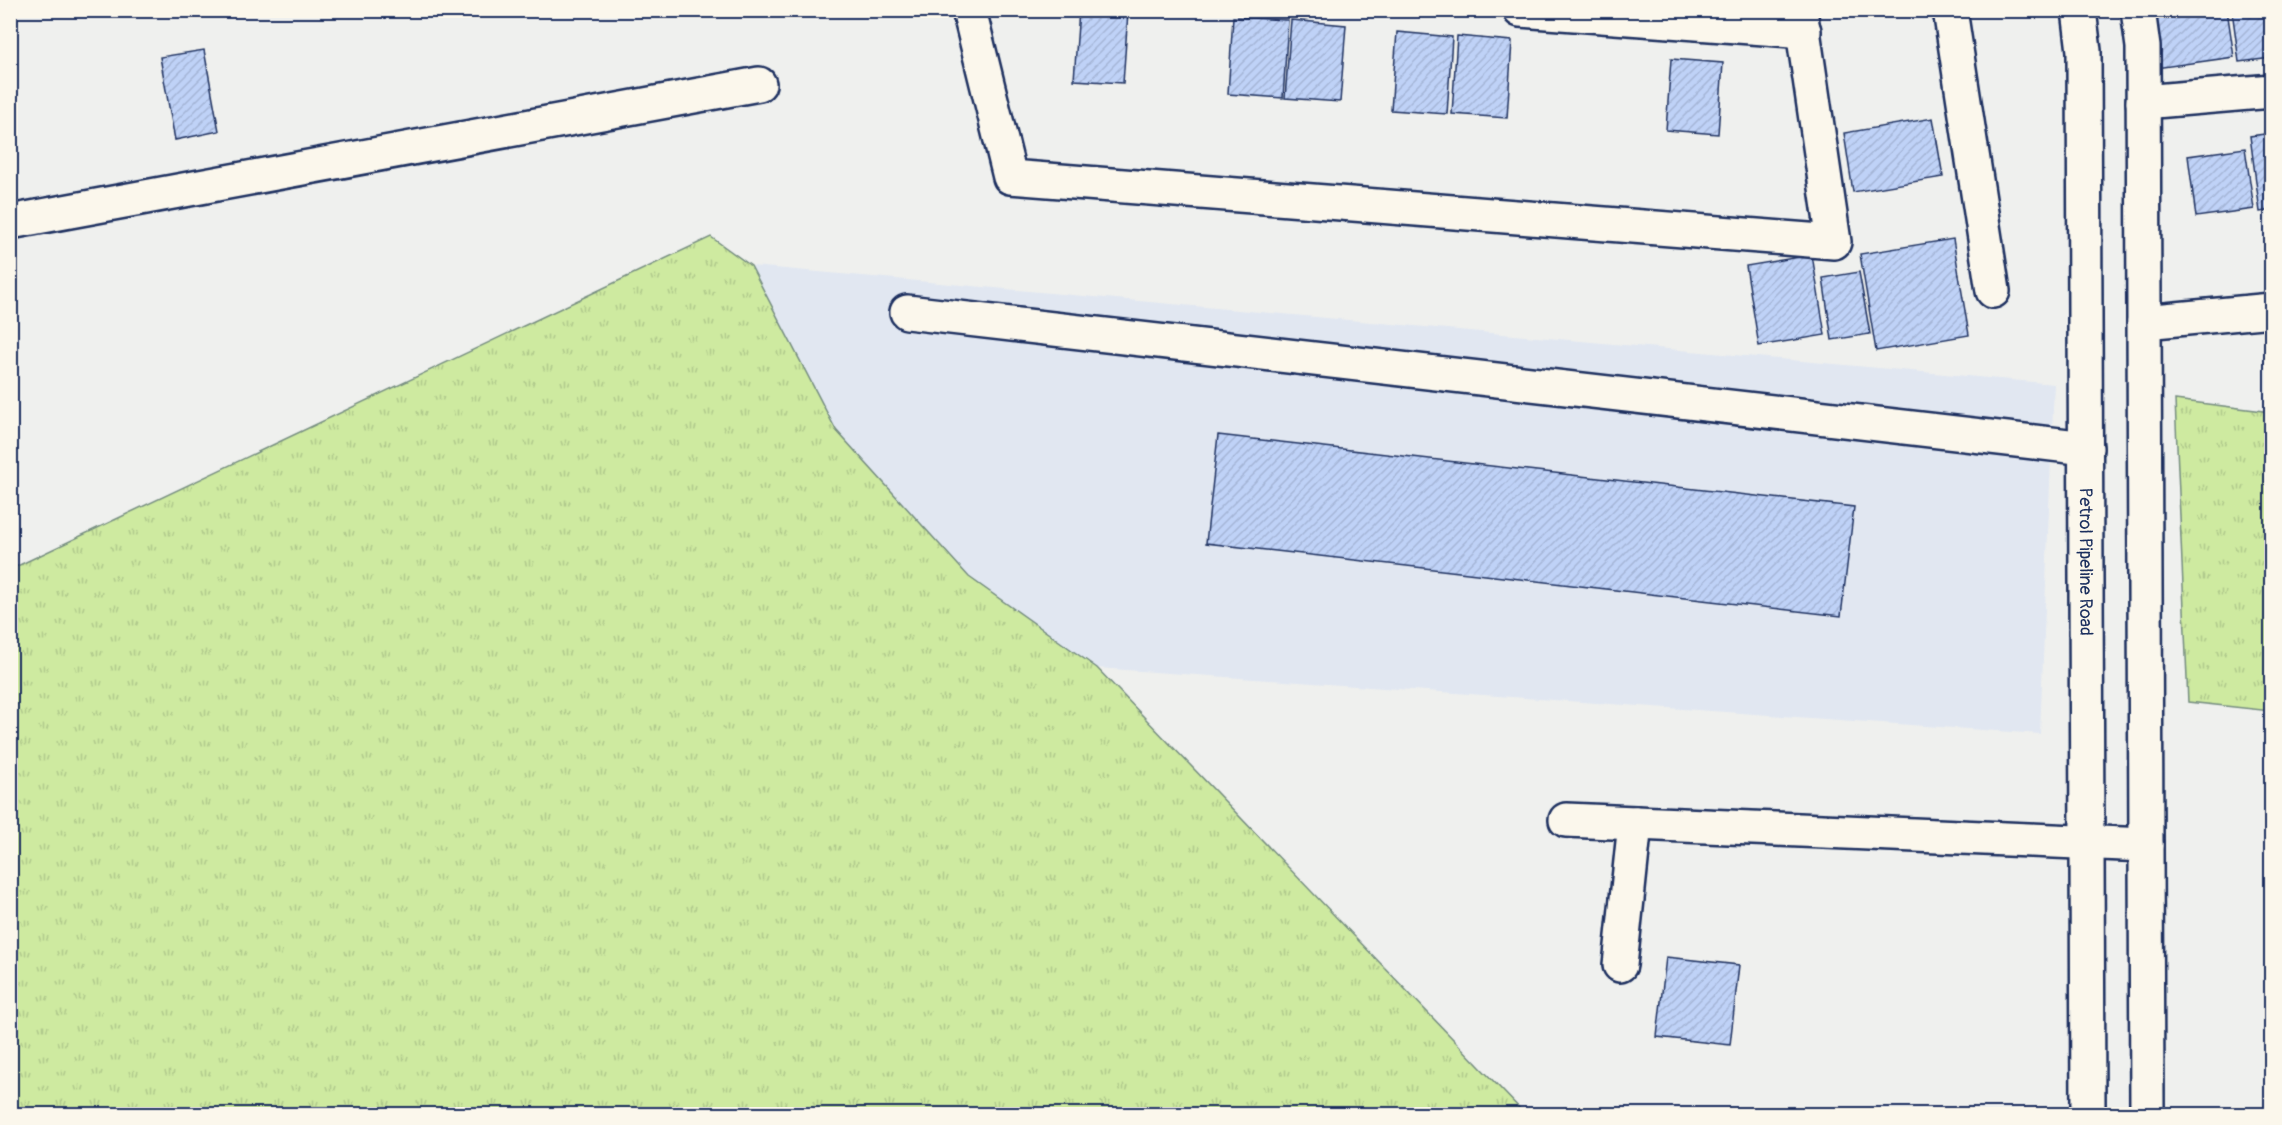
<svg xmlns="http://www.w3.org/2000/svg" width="2282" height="1125" viewBox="0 0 2282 1125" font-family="Pangolin,sans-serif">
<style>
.built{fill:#e1e7f1}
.grass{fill:url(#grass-tufts);stroke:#748c7f;stroke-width:1.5}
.building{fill:url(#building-hatch);stroke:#1b2f5e;stroke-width:1.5}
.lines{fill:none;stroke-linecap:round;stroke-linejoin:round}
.minor-casing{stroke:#1b2f5e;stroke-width:38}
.major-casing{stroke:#1b2f5e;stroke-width:38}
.minor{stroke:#fbf7ec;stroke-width:33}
.major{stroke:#fbf7ec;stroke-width:33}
.labels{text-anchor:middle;stroke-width:4.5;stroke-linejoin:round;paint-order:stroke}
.street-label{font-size:18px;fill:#1b2f5e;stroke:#fbf7ec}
</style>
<defs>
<pattern id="grass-tufts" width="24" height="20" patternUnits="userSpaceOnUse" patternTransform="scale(1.5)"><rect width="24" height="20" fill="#ceeaa0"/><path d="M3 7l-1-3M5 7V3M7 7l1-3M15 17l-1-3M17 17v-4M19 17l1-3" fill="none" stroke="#b0c98c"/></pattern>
<pattern id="building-hatch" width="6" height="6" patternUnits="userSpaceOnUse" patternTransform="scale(1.5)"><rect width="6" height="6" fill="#bfd2f7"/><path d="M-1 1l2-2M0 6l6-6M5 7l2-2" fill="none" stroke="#a4b5d6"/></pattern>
</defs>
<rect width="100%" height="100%" fill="#eff0ee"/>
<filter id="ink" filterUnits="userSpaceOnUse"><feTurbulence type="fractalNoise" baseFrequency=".0167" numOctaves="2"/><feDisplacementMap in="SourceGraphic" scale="12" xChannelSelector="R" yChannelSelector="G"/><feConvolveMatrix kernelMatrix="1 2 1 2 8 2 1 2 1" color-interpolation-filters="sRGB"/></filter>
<g filter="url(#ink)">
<polygon class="built" points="751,266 2054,384 2040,734 1097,668 969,577 836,430"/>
<g class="grass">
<polygon points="711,237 751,266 836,430 969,577 1097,668 1525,1114 11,1114 11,569"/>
<polygon points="2175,400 2271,412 2271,711 2188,702"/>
</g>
<g class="building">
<polygon points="1079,10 1128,12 1123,83 1074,80"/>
<polygon points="2148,10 2227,10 2234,57 2156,68"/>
<polygon points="2232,10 2272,10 2272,58 2239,62"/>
<polygon points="1233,17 1288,20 1283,98 1228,94"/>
<polygon points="1291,20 1346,25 1340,102 1285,98"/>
<polygon points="1397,32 1452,37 1447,114 1391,110"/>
<polygon points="1457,36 1512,41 1507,118 1452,114"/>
<polygon points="204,50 219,131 175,140 160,57"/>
<polygon points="1671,59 1723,63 1718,134 1666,130"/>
<polygon points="1933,118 1943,177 1853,192 1844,133"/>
<polygon points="2272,133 2272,210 2260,212 2250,136"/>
<polygon points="2245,148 2254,209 2196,217 2188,156"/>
<polygon points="1953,239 1969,335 1876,351 1860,254"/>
<polygon points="1812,255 1825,335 1759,346 1746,266"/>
<polygon points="1859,272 1870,334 1832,340 1823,278"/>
<polygon points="1218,435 1854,507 1841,616 1206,543"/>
<polygon points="1666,957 1739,965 1730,1045 1657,1037"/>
</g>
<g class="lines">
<defs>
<g id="minor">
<polyline points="969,10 1010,177 1834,242 1800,10"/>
<polyline points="1520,10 1804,31"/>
<polyline points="1950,10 1993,291"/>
<polyline points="2143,102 2272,91"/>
<polyline points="10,222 759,84"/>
<polyline points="907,312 2086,448"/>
<polyline points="2144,322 2272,310"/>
<polyline points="1566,820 2146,845"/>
<polyline points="1620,965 1635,823"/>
</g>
<g id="major">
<path id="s1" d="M 2079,10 L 2084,51 L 2088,1114"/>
<polyline points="2138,10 2143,47 2147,1114"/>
</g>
</defs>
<use href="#minor" class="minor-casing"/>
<use href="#major" class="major-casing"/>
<use href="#minor" class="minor"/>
<use href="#major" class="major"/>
</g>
</g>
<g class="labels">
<g class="street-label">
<text dy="6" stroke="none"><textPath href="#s1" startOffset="552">Petrol Pipeline Road</textPath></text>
</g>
</g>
<rect width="2282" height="1125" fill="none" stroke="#fbf7ec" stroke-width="36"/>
<rect x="18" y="18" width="2246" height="1089" fill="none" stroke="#1b2f5e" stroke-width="2" filter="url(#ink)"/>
</svg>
